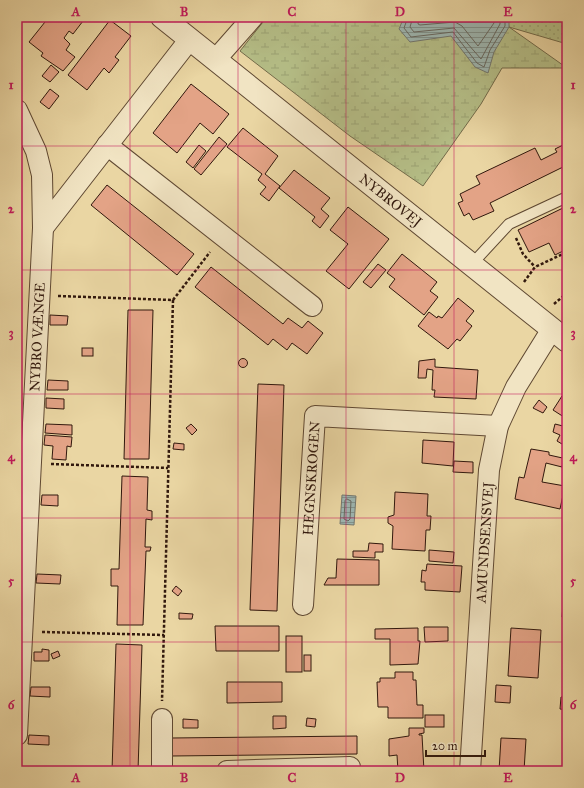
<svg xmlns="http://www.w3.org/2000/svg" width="584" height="788" viewBox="0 0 584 788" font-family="'IM FELL Great Primer',serif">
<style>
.wetland{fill:url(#wetland-marsh);stroke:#736b4a}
.park{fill:url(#park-dots);stroke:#736b4a}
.water{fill:url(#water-rules);stroke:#72776f}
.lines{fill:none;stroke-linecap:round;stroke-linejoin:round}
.shore{stroke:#67675f;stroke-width:1}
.building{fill:#e3a386;stroke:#31180d}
.service-casing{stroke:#5f4832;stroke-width:12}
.minor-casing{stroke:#5f4832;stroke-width:22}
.tertiary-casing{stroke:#5f4832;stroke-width:24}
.path{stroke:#31180d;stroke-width:2.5;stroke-dasharray:3 2;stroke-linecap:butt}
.service{stroke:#f1e4c3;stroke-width:10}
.minor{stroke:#f1e4c3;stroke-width:20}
.tertiary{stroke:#f1e4c3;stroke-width:22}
.grid{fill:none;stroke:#c2185b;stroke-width:1;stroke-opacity:0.55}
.labels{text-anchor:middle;stroke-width:4;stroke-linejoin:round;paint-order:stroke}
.street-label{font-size:14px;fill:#31180d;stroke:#f1e4c3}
.neatline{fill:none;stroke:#c2185b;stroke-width:1.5}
.grid-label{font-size:13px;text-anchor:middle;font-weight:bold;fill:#c2185b}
</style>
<defs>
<pattern id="wetland-marsh" width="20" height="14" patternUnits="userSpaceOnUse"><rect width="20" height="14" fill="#b5be87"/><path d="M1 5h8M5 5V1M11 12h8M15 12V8" fill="none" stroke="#9ca373"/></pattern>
<pattern id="park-dots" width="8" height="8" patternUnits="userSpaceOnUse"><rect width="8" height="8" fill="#b5be87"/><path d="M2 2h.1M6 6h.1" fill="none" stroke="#9ca373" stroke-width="1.8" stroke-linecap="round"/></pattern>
<pattern id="water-rules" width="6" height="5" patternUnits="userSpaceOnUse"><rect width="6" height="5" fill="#9db6b1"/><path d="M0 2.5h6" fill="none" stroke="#81938e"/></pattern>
</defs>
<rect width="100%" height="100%" fill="#ead6a3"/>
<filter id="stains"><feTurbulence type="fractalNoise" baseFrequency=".005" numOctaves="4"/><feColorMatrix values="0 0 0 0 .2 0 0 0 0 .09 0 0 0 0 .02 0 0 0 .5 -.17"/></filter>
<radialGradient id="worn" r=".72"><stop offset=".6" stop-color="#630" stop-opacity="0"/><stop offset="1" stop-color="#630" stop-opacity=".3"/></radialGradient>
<polygon class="wetland" points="267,17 509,17 509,27 567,68 502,68 481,104 423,186 350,136 240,51"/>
<polygon class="park" points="507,17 567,17 567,44 509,27"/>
<g class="water">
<polygon points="404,17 509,17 509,27 494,52 488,73 475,67 451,36 410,42 399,29"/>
<polygon points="342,495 356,496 354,525 340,524"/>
</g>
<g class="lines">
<g class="shore">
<polyline points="408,17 404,28 411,37 453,32 477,63 484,67 490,50 505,26 505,17"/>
<polyline points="413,17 410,27 414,32 454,28 481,59 500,24 500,17"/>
<polyline points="419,17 418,24 420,25 455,22 462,26 478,46 494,23 494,17"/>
<polygon points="347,499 351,501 350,519 348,521 344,519 345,501"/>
</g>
</g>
<g class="building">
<polygon points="49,17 77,17 83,21 73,34 69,31 64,38 70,44 66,50 75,57 63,71 41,56 43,53 29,42"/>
<polygon points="110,20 131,36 115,57 119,60 109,73 104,68 87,90 68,75"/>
<polygon points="51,65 59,72 50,82 42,76"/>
<polygon points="191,84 229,114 213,134 200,123 177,153 153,133"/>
<polygon points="50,89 59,96 49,109 40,102"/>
<polygon points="243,128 278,156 265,174 280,186 269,201 260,194 266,187 258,180 262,174 227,147"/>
<polygon points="219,137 227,144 201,175 194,169"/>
<polygon points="567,143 567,175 563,167 490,203 494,211 473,220 469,213 464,216 458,203 463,201 460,194 480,184 476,176 535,148 541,160 557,152 555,149"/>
<polygon points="199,145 206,151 193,168 186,162"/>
<polygon points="294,170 330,198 321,209 329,216 320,228 312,221 315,217 279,188"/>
<polygon points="107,185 194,254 177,275 91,205"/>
<polygon points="567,206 567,249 555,255 549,243 529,252 518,230"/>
<polygon points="348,207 389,239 349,289 326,271 348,244 330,230"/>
<polygon points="402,254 437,282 430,291 438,297 424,315 389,287 395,279 387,273"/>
<polygon points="378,264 386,270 371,288 363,282"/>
<polygon points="211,267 283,324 288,318 302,328 308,321 323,333 307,354 292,343 287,350 273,339 268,345 195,287"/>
<polygon points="458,298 474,311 466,321 472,326 460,341 457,339 448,349 418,326 429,312 437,318 438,316 442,318"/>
<polygon points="128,310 153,310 149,459 124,459"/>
<polygon points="50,315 68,316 67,325 50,325"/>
<rect x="82" y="348" width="11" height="8"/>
<circle cx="243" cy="363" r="4.5"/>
<polygon points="435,359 435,367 478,370 476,399 434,397 435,390 432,390 433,370 427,369 426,378 418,378 419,361"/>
<polygon points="48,380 68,381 68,390 47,390"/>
<polygon points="258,384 284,385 277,611 250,610"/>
<polygon points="562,396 567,399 567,419 553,410"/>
<polygon points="46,398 64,399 64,409 46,408"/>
<polygon points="539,400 547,407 543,413 533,408"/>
<polygon points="46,424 72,425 72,435 45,433"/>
<polygon points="191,424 197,430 192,435 186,428"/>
<polygon points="555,424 567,427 567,447 557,441 560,435 553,432"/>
<polygon points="45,435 72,437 71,447 67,446 66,460 52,459 53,446 44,445"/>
<polygon points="423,440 454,442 453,466 422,463"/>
<polygon points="174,443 184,444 184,450 173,449"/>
<polygon points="531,449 549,452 549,455 567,459 567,463 563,462 562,467 546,463 542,482 565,486 560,509 515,499 519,477 524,478"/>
<polygon points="454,461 473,462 473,473 453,472"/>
<polygon points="122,476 148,477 147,510 152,511 152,520 146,519 145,547 151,547 150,551 146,551 143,625 117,625 118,586 111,586 111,569 119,569"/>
<polygon points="395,492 428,494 427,516 431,516 430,530 426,530 425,551 392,549 393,526 388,523 388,517 394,515"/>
<polygon points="42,495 58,495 58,506 41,505"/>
<polygon points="369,543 383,544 383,552 375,552 375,558 353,557 353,551 368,551"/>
<polygon points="429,550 454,552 453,563 429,561"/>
<polygon points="337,559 379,560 379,585 324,585 328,578 336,578"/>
<polygon points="427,564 462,566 460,592 425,590 425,582 421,582 422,570 426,571"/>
<polygon points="37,574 61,575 60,584 36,583"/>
<polygon points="176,586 182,591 178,596 172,591"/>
<polygon points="563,605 567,605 567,617 562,617"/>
<polygon points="179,613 193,614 192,619 179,619"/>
<polygon points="215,626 279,626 279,651 216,651"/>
<polygon points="424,627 448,627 448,641 425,642"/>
<polygon points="418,628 418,641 420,641 418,664 390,665 390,639 375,639 375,629"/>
<polygon points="511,628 541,630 538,678 508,676"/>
<rect x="286" y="636" width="16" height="36"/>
<polygon points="116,644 142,645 138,771 112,771"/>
<polygon points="42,649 49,650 49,661 34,661 34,652 42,652"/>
<polygon points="58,651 60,656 53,659 51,654"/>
<rect x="304" y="655" width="7" height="16"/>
<polygon points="395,672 413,672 413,680 416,680 417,705 423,705 423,718 388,718 388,707 378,707 377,682 380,682 380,678 395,678"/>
<polygon points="227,682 282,682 282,702 227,703"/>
<polygon points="496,685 511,686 510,703 495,702"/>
<polygon points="31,687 50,687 50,697 30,696"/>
<polygon points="561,697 567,697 567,710 560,709"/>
<rect x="425" y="715" width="19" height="12"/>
<polygon points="273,716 286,716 286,728 273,729"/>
<polygon points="307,718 316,719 315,727 306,726"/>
<polygon points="183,719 198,720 198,728 183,728"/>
<polygon points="409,728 424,728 424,733 419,734 419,735 422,735 424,771 398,771 397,755 389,756 389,739 409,736"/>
<polygon points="29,735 49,736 49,745 28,744"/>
<polygon points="357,736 357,754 171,756 171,738"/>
<polygon points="501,738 526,739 524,771 499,771"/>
</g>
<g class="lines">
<defs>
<polyline id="service" points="472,264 509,224 567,197"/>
<g id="minor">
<polyline points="216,59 253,17"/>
<polyline points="17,110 36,151 42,175 43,228 17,735"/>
<polyline points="107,145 312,306"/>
<polyline points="43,228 190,39"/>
<path id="s1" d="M 303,605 L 315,416 L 498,426"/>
<polyline points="162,719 162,771"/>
<polyline points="227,771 350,767"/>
<path id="s2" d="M 470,771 L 489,470 L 498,426 L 516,387 L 552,329"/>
</g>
<g id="tertiary">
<path id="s3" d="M 162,17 L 567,341"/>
</g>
</defs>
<use href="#service" class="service-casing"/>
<use href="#minor" class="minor-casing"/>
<use href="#tertiary" class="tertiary-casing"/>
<g class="path">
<polyline points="516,238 523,254 535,267"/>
<polyline points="524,282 535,267 567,252"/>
<polyline points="58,296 173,300 162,701"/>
<polyline points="173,300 210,252"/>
<polyline points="554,304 567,293"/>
<polyline points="51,464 168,468"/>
<polyline points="42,632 164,635"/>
</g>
<use href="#service" class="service"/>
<use href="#minor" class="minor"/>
<use href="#tertiary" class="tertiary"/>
</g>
<path class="grid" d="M 130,17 L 130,771M 238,17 L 238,771M 346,17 L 346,771M 454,17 L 454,771M 17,146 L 567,146M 17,270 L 567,270M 17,394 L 567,394M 17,518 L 567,518M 17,642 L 567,642"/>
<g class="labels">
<g class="street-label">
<text dy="5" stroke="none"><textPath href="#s3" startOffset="293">NYBROVEJ</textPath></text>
<text transform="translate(37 337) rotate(-87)" y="5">NYBRO VÆNGE</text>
<text dy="5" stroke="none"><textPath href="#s1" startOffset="127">HEGNSKROGEN</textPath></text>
<text dy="5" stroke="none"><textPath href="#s2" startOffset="229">AMUNDSENSVEJ</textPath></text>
</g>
</g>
<rect width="584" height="788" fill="none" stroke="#ead6a3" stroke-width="44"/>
<path d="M426 750v6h59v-6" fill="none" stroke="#31180d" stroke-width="2"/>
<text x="432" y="750" font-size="12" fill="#31180d" stroke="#f1e4c3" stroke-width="3" paint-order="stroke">20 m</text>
<rect x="22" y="22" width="540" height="744" class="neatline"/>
<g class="grid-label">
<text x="76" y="16">A</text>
<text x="184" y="16">B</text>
<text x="292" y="16">C</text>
<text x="400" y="16">D</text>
<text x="508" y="16">E</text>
<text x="11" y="89">1</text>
<text x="573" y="89">1</text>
<text x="11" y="213">2</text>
<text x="573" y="213">2</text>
<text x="11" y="337">3</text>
<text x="573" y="337">3</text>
<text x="11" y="461">4</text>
<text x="573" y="461">4</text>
<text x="11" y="585">5</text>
<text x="573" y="585">5</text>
<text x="11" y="709">6</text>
<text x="573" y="709">6</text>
<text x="76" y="782">A</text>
<text x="184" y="782">B</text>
<text x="292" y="782">C</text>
<text x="400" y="782">D</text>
<text x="508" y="782">E</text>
</g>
<rect width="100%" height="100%" filter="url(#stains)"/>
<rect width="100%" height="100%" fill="url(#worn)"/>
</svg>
